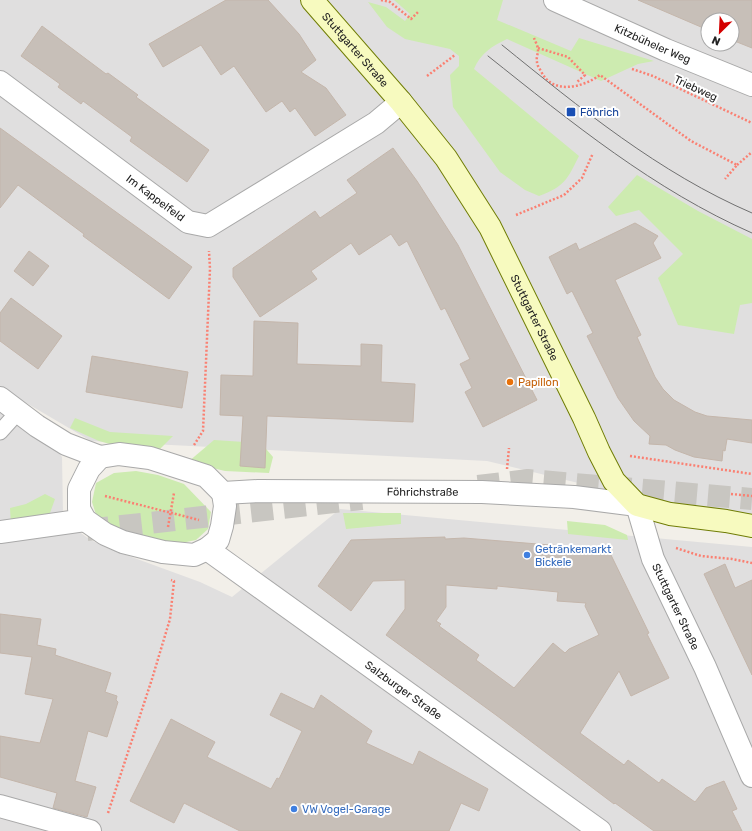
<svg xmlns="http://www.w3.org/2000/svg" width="752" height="831" viewBox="0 0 752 831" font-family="Rubik,sans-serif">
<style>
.residential{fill:#e0dfdf;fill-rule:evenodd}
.grass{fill:#cdebb0}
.building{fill:#c7bfb8;stroke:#c4b6ab;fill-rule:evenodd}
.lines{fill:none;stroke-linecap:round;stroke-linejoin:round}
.primary-tunnel{stroke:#c8c6c1;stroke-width:22;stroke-dasharray:22 11;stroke-linecap:butt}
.service-casing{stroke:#a9a9a9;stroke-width:17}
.minor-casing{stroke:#a9a9a9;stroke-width:24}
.tertiary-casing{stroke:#a9a9a9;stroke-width:24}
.secondary-casing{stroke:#707d05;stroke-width:24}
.path{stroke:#fa8072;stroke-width:2.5;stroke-dasharray:2 2;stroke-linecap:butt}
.service{stroke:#fff;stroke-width:15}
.minor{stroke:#fff;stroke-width:22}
.tertiary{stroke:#fff;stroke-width:22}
.secondary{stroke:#f7fabf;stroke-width:22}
.tram{stroke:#707070;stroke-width:1}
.transit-dot{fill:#1a4fb4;stroke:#fff;stroke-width:1.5}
.food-dot{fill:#e8710a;stroke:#fff;stroke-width:1.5}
.shop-dot{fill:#3f7fe0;stroke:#fff;stroke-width:1.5}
.labels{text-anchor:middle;stroke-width:4;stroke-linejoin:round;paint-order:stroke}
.street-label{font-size:11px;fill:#222;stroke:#fff}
.transit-label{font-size:11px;fill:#164399;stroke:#fff;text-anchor:start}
.food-label{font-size:11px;fill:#c56008;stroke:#fff;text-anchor:start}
.shop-label{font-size:11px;fill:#366cbe;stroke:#fff;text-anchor:start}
</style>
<rect width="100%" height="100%" fill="#f2efe9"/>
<path class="residential" d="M 0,0 L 752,0 L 752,525 L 487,461 L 91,441 L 23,401 L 62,457 L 63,514 L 70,525 L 89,539 L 107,548 L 200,582 L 232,597 L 340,509 L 752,547 L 752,831 L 0,831 ZM 708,20 L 732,20 L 732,44 L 708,44 Z"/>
<g class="grass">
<path d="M 394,0 L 503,0 L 497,20 L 571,51 L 579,38 L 654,61 L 638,64 L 601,81 L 507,39 C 492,46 480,54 474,69 L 579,156 C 567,180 565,186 539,196 L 525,190 L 500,172 L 453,107 L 450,75 L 459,66 L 459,56 L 450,49 L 405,39 L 387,27 L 368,2 L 386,7 L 405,21 L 410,14 Z"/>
<polygon points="637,175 698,211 752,239 752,303 740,305 734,334 678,325 658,278 683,254 639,210 616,216 608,207"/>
<polygon points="75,418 110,432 173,436 153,456 99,441 70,428"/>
<polygon points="214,440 261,443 273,457 269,473 225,471 188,462"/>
<polygon points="136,471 158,475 184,484 211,512 208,529 196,540 172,545 152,543 98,521 92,502 96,483 114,473"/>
<polygon points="45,494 55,499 50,513 32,522 11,525 10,508 26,504"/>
<polygon points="343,513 401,513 401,524 346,529"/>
<polygon points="567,521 605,525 627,535 628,540 568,534"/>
</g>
<g class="building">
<polygon points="226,0 268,0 299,34 316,60 301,72 326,88 346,115 315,136 295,108 290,112 282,101 266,112 234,66 221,75 201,45 163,67 149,44"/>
<polygon points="638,0 752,0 752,48 732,40 732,20 708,20 708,30"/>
<polygon points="42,26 106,74 108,73 138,95 136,97 209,150 187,182 130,141 132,137 83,101 81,104 58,87 60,84 21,56"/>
<polygon points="0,128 192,267 169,299 83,236 84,234 18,185 0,208"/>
<polygon points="393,148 417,181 458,245 537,400 483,427 465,392 472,388 460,364 470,359 445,308 441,310 407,241 399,246 391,234 359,255 351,243 311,271 317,279 260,317 233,277 233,268 315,211 320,218 357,193 347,180"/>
<polygon points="635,223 658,236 653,243 661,258 615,280 641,335 637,337 655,377 663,389 674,400 695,412 707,416 752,420 752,443 727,439 725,451 723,450 722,461 694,457 675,450 666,445 649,444 650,436 634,421 618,398 587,336 593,333 572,291 567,294 549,257 576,243 579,250"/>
<polygon points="29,251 49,266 33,286 14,271"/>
<polygon points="11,298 62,336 38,369 0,341 0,313"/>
<polygon points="254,321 298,323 297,364 361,366 361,344 382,345 381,382 415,384 413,422 267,416 265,468 240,466 243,416 220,415 221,375 253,376"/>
<polygon points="92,356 188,372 182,408 86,392"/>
<path d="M 445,537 L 445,539 L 464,538 L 550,545 L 605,550 L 610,553 L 649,633 L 647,634 L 669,678 L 631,696 L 619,671 L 580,733 L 624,765 L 628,760 L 659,783 L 662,779 L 695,802 L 706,788 L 724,781 L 737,809 L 732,811 L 742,831 L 654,831 L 615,803 L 614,804 L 496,715 L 386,635 L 405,609 L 405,580 L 373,581 L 351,611 L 318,586 L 351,540 ZM 446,585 L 497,589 L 497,586 L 558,592 L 557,601 L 586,603 L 585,606 L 599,635 L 569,649 L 565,653 L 553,643 L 514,688 L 476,660 L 479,655 L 439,626 L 441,624 L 436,621 L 446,607 Z"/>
<polygon points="725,564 735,588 752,580 752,675 704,574"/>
<polygon points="0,614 41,619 37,645 56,649 55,655 111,673 105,692 117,696 116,700 118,702 107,737 88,731 75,781 96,787 87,817 53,808 57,793 0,777 0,736 40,743 53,699 25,694 32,657 0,653"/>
<polygon points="281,693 314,709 321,695 372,731 366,743 413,765 419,751 488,789 479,811 461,803 449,831 240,831 184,803 174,823 130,801 171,719 215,742 207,757 271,789 277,778 279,779 302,731 270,715"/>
</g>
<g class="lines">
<g class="primary-tunnel">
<polyline points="478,486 528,480 752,499"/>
<polyline points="87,530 362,499"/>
</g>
<defs>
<polyline id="service" points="0,432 18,412"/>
<g id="minor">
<path id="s1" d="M 555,0 L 666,50 L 752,85"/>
<path id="s2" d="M 0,82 L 188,222 L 208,226 L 376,123 L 401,102"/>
<polyline points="0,398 37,426 66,444 100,457"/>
<path id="s3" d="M 100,457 L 119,454 L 150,458 L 206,476 L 223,493 L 258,491 L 482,492 L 574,497 L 637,505"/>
<polyline points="100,457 89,469 79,489 79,509 85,520 105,534 123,542 163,552 194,555 207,549 218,540 222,526 225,506 223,493"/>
<polyline points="0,532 85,520"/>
<path id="s4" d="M 207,549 L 600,831"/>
<polyline points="0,806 90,831"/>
</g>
<g id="tertiary">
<path id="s5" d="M 637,505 L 653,559 L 705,667 L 752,776"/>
</g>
<g id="secondary">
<path id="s6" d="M 312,0 L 401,102 L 446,158 L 490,227 L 584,418 L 599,452 L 614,481 L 637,505 L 670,514 L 726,521 L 752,526"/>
</g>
</defs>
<use href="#service" class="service-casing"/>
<use href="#minor" class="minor-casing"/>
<use href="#tertiary" class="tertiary-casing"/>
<use href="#secondary" class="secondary-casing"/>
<g class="path">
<polyline points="381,0 390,2 411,19 418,12"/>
<path d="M 534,38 C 535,41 538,46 538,50 C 538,54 536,58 537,62 C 537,65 539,68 541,71 C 552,95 582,88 600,75 L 691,141 L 737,165 L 725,179"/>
<polyline points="538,48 568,57 585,75 577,82"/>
<polyline points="632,69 653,76 752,123"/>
<polyline points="427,76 455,55"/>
<polyline points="737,165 752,152"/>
<polyline points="516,215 564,195 582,178 593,153"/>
<polyline points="194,445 203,431 210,269 209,251"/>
<polyline points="630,456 752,474"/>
<polyline points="507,469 509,448"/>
<polyline points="731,494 752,496"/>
<polyline points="105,496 199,520"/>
<polyline points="168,527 174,493"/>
<polyline points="676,548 701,556 732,559 752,563"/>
<polyline points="108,813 152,679 170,619 174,581 171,580"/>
</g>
<use href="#service" class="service"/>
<use href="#minor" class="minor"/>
<use href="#tertiary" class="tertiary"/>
<use href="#secondary" class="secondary"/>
<g class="tram">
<path d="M 502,45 C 580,108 659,173 752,213"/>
<path d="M 488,56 C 571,122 654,190 752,233"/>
</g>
</g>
<rect class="transit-dot" x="566" y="107" width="10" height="10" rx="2"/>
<circle class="food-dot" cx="510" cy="382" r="4"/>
<g class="shop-dot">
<circle cx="527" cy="555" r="4"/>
<circle cx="294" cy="809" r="4"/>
</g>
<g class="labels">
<g class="street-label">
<text dy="4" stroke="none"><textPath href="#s1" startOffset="107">Kitzbüheler Weg</textPath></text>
<text dy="4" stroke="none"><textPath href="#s6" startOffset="66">Stuttgarter Straße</textPath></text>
<text transform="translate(696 88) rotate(25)" y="4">Triebweg</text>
<text dy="4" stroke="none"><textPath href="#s2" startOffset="194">Im Kappelfeld</textPath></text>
<text dy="4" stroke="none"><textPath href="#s6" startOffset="390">Stuttgarter Straße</textPath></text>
<text dy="4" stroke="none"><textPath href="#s3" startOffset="333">Föhrichstraße</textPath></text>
<text dy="4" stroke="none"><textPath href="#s5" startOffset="109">Stuttgarter Straße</textPath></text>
<text dy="4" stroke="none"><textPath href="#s4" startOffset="242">Salzburger Straße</textPath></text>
</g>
<g class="transit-label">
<text x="580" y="116">Föhrich</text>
</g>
<g class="food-label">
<text x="518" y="386">Papillon</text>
</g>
<g class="shop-label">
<text x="535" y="553">Getränkemarkt<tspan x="535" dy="13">Bickele</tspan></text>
<text x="302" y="813">VW Vogel-Garage</text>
</g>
</g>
<g transform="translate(720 32) rotate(204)"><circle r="19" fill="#ffffff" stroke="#a7a7a7"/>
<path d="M0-3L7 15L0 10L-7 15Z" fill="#d40000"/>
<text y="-6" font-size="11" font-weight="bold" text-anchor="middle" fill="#222222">N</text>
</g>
</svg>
